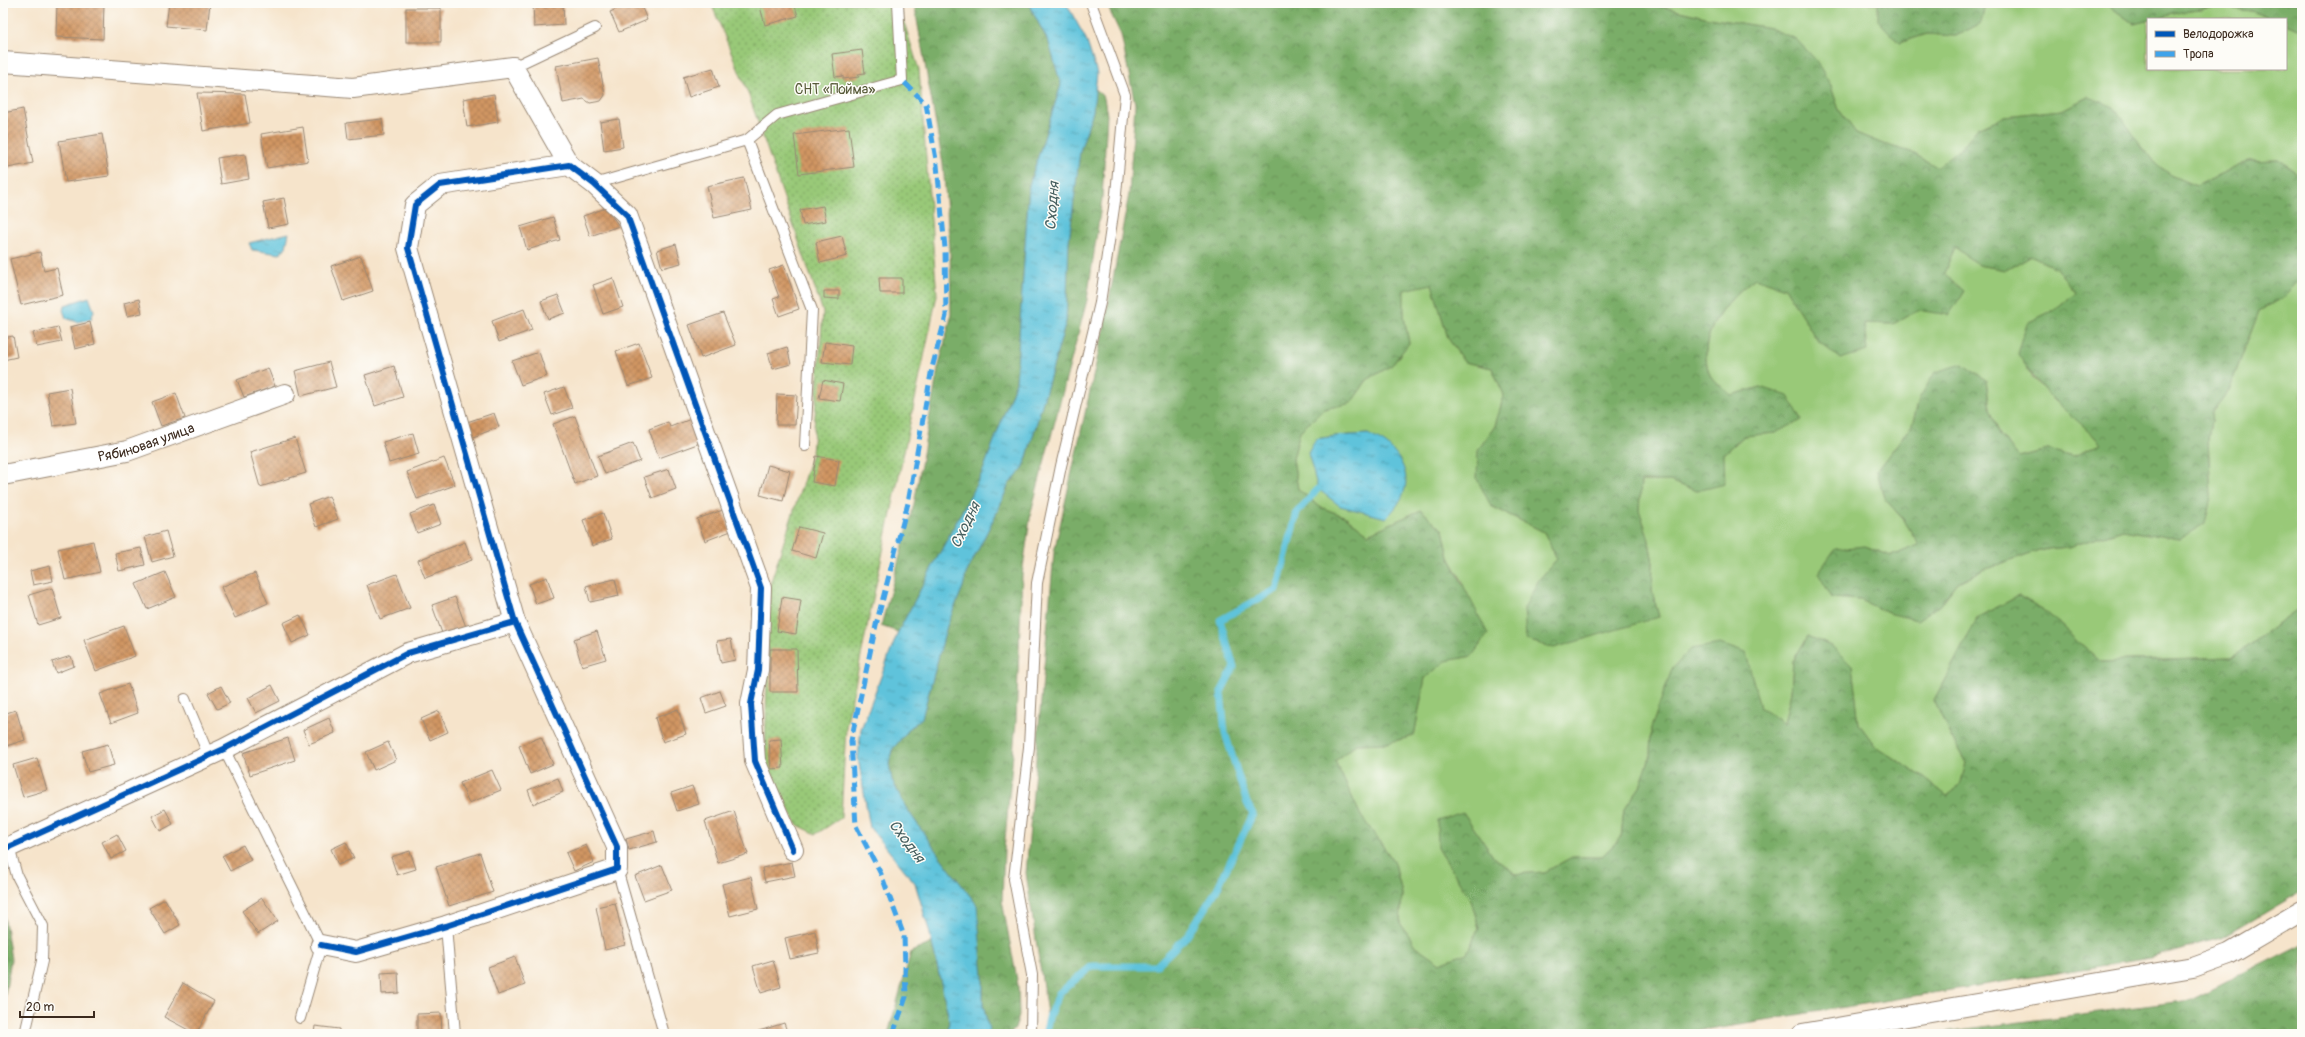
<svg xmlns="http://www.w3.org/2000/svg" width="2305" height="1037" viewBox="0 0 2305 1037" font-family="Pangolin,sans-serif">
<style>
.grass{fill:#99c978;stroke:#6a7a4b;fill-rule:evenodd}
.forest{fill:url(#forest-crowns);stroke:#5a6c43}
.garden{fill:url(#garden-dots);stroke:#6a7a4b}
.water{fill:url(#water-ripples);stroke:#4c767c}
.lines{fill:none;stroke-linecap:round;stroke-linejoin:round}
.stream{stroke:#5ec3db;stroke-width:7}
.building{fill:url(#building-cross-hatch)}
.lane-casing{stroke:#988774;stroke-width:12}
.street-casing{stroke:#988774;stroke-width:22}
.lane{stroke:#fff;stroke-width:10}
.street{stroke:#fff;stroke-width:20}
.quiet{stroke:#3fa3ea;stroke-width:5;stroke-dasharray:10 5;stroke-linecap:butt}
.cycleway-casing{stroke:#fdfcf7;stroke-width:8}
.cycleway{stroke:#0057b8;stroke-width:6}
.labels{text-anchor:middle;stroke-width:3;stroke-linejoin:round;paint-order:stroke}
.park-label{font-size:14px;fill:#575a39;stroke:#fdfcf7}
.street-label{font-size:14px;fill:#3b2a1e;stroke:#fdfcf7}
.water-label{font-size:15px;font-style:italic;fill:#476060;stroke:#fdfcf7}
</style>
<defs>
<pattern id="forest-crowns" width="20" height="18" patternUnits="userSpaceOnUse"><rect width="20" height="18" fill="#7aad68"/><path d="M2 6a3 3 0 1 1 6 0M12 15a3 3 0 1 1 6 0" fill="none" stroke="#658d55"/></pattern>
<pattern id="garden-dots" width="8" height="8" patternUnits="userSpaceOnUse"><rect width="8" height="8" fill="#99c978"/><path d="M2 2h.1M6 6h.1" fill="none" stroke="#7ea362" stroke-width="1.8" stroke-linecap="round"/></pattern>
<pattern id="water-ripples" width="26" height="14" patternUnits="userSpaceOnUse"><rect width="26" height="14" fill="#5ec3db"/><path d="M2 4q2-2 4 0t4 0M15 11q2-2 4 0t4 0" fill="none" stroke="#4f9fb1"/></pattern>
<pattern id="building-cross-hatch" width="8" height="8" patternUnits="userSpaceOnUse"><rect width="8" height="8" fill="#d19663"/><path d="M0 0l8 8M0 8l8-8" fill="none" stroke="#ab7b51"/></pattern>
</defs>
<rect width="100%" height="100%" fill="#fdfcf7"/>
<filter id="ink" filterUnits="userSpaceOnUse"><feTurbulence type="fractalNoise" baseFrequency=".025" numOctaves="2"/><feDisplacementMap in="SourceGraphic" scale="8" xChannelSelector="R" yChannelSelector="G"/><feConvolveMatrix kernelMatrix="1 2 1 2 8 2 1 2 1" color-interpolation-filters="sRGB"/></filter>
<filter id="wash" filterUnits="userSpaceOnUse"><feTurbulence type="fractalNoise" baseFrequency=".012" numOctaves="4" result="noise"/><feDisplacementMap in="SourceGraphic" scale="16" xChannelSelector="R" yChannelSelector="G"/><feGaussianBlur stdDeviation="0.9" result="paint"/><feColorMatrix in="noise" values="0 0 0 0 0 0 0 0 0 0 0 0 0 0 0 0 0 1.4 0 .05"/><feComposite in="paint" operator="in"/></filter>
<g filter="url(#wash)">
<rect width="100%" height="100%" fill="#f6e4cb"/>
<g class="grass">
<polygon points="1646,3 1878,3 1879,20 1899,43 1927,34 1956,36 1981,23 1985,3 2105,3 2134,24 2148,20 2148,69 2286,69 2286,24 2302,31 2302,175 2278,160 2249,161 2196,186 2170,175 2148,155 2130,132 2088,97 2062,110 2006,116 1978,128 1960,149 1938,168 1911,152 1883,144 1856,133 1839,110 1830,84 1770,28 1709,18"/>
<polygon points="2219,7 2251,11 2272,19 2153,19 2190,10"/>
<path d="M 1955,247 L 1978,265 L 2006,270 L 2030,256 L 2056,268 L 2076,292 L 2054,310 L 2027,323 L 2019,354 L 2033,378 L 2054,401 L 2079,420 L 2101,444 L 2074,456 L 2047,450 L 2019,457 L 2000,435 L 1990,409 L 1986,380 L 1920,397 L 1912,425 L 1877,470 L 1884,498 L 1904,520 L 1919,545 L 1891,556 L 1865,546 L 1832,598 L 1861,600 L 1888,613 L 1940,605 L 1958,582 L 1983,570 L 2039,550 L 2068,547 L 2123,530 L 2180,539 L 2211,497 L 2208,440 L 2212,412 L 2229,390 L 2259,311 L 2283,297 L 2302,278 L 2302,607 L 2232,658 L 2101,662 L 2044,610 L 2019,596 L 1978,617 L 1934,700 L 1950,735 L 1966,763 L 1960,786 L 1947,796 L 1923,777 L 1876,747 L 1859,724 L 1852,666 L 1833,647 L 1808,636 L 1793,661 L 1791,692 L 1784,724 L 1760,708 L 1752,682 L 1651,728 L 1650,757 L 1640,787 L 1624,809 L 1621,838 L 1601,857 L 1572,857 L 1545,872 L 1516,874 L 1494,858 L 1463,812 L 1438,848 L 1471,900 L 1479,928 L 1467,953 L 1440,963 L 1417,947 L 1400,923 L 1402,894 L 1395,863 L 1361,816 L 1335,761 L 1356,744 L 1386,743 L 1414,736 L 1425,678 L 1445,661 L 1472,656 L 1463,582 L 1449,557 L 1443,530 L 1421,510 L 1368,534 L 1346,517 L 1320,507 L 1298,489 L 1293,459 L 1300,431 L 1324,409 L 1351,403 L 1367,380 L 1392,365 L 1409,343 L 1404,317 L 1403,290 L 1432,283 L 1448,338 L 1464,362 L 1492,368 L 1504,395 L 1495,426 L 1478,450 L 1491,506 L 1544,532 L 1557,559 L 1538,581 L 1644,620 L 1659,617 L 1652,591 L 1653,563 L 1648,536 L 1639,510 L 1641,481 L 1670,481 L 1697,491 L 1724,454 L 1744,436 L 1775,433 L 1761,387 L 1731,395 C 1725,389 1712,381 1709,373 C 1696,334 1726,301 1755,278 L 1785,288 L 1817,340 L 1864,323 L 1893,324 L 1918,310 L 1944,273 ZM 1368,434 L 1386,518 L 1318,489 L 1314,472 L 1316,439 L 1335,436 Z"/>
</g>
<g class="forest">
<polygon points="914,3 1028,3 1049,43 1061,85 1029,185 1016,382 982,473 898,632 881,626 914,504 938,369 951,317 950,248 943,164"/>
<path d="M 1106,3 L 1646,3 L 1709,18 L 1770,28 L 1796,39 L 1816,60 L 1830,84 L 1839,110 L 1856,133 L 1883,144 L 1911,152 L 1937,167 L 1960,149 L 1978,128 L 2005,116 L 2062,110 L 2088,97 L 2114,107 L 2148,155 L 2170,175 L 2196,186 L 2249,161 L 2278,160 L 2302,175 L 2302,278 L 2283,297 L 2259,311 L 2229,390 L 2212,412 L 2208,440 L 2211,497 L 2205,524 L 2180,539 L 2123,530 L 2068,547 L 2039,550 L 1983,570 L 1958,582 L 1940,605 L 1917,620 L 1888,613 L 1861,600 L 1832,598 L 1818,573 L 1835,549 L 1865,546 L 1891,556 L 1919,545 L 1904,520 L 1884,498 L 1877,470 L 1912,425 L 1920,397 L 1935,372 L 1962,364 L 1986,380 L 1990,409 L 2000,435 L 2019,457 L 2047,450 L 2074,456 L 2101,444 C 2086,426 2070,416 2054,400 C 2039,386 2029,371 2018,354 L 2027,323 L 2054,310 L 2076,292 L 2056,268 L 2030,256 L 2006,270 L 1978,265 L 1955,247 L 1944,273 L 1964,291 L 1949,315 L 1918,310 L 1893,324 L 1864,323 L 1867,351 L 1840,359 L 1817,340 L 1785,288 L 1755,278 C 1726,300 1696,334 1709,373 C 1712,381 1725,389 1731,395 L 1761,387 L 1788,396 L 1802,420 L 1775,433 L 1744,436 L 1724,454 L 1725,484 L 1697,491 L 1670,481 L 1641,481 L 1639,510 L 1648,536 L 1653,563 L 1652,591 L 1659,617 L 1554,648 L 1526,640 L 1524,609 L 1538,581 L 1557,559 L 1544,532 L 1491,506 L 1477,479 L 1478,450 L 1495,426 L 1504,395 L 1492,368 L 1464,362 L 1448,338 L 1432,284 L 1404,290 L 1404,317 L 1409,343 L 1392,365 L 1367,380 L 1351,403 L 1324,409 L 1300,431 L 1293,459 L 1298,489 L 1320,507 L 1346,517 L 1368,534 L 1421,510 L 1443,530 L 1449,557 L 1488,634 L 1472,656 L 1446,661 L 1425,678 L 1414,736 L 1386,743 L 1356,744 L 1335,761 L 1361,816 L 1395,863 L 1402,894 L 1400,923 L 1417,947 L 1440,963 L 1467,953 L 1479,928 L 1471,900 L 1438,848 L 1437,820 L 1463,812 L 1494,858 L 1516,874 L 1545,872 L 1572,857 L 1601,857 L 1621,838 L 1624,809 L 1640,787 L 1650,757 L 1651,728 L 1672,669 L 1691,649 L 1720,644 L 1746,653 L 1760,708 L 1784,724 L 1791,692 L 1793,661 L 1808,636 L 1833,647 L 1852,666 L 1859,724 L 1876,747 L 1923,777 L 1947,796 L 1960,786 L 1966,763 L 1950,735 L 1934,700 L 1978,617 L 2019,596 L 2044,610 L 2101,662 L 2232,658 L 2302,607 L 2302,891 L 2224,937 L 2150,958 L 1678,1034 L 1048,1034 L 1049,1027 L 1026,873 L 1054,552 L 1102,337 L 1129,194 L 1135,104 L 1121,35 Z"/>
<polygon points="1878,3 1985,3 1981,23 1956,36 1927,34 1899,43 1878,20"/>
<polygon points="2105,3 2302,3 2302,31 2286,24 2286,19 2272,19 2251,11 2219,7 2190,10 2134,24"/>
<polygon points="1095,88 1104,98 1107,115 1102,199 1087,300 1031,512 1022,575 1016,722 1004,850 1002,901 1018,985 1019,1015 1015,1029 1009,1034 990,1034 983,1004 983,976 968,894 938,854 905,806 892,780 889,764 892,750 911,727 922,718 947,626 963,587 966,574 998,510 1009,484 1024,467 1066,322 1069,242 1080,151 1093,111"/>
<polygon points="3,907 11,959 3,1007"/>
<polygon points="932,943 949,1019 948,1034 888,1034 911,952"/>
<polygon points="2302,944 2302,1034 1928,1034 2191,1000"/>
</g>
<polygon class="garden" points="711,3 898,3 919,70 937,295 846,727 841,818 816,834 796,824 765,764 769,588 812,454 823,312 748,93"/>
<g class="water">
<polygon points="1028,3 1066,3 1086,39 1097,73 1093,111 1080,151 1069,242 1066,322 1024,467 1009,484 998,510 966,574 963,587 947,626 922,718 911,727 892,750 889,764 892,780 905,806 938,854 977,905 983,976 983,1004 990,1034 948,1034 949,1019 929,930 915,883 870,828 858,758 861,729 898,632 982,473 1016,382 1029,185 1061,85 1049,43"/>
<polygon points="289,233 286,247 280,254 252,250 249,243"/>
<polygon points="89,297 94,311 91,319 77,322 66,318 63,310 65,305"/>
<path d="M 1368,434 C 1375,438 1386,442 1391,449 C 1414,473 1409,496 1386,518 L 1340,506 L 1318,489 L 1308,453 L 1316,439 L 1335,436 Z"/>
</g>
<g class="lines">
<polyline class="stream" points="1045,1034 1050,1014 1059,993 1092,966 1156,966 1187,936 1216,891 1253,814 1247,803 1225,733 1221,692 1234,667 1220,620 1277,589 1297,512 1318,489"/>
</g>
<g id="blocks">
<g class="building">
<polygon points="3,3 6,3 5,29 3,29"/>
<polygon points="57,3 104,3 103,39 56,37"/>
<polygon points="169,3 210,3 207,30 166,26"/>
<polygon points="533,3 563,3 564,25 534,27"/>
<polygon points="630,3 640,3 647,20 619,32 610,12"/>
<polygon points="759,3 794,3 798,16 765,25"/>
<rect x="406" y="8" width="35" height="34"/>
<polygon points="862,50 865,73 858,74 859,77 843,79 843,76 835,77 832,54"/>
<polygon points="598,58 605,95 601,101 590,103 584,99 563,103 556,66"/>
<polygon points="713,68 719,87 689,97 683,77"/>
<polygon points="197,93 245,94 250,123 203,131"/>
<polygon points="494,94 498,122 467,127 463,99"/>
<polygon points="23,109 33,163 3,169 3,113"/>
<polygon points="382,119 384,135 348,139 346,123"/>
<polygon points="619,119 623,147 604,150 600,122"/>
<polygon points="303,127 308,161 267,168 261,134"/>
<polygon points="849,128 854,167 799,174 794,135"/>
<polygon points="102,134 109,176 66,182 59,141"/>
<polygon points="245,154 249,179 221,184 217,158"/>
<polygon points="744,178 752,210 714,218 707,186"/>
<polygon points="284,198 289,224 268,228 263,202"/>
<polygon points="823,206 826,221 803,225 800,210"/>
<polygon points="606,208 619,226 590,236 583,216"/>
<polygon points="553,217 560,240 527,250 520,227"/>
<polygon points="842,236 847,256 820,263 816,242"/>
<polygon points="676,244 681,263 662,268 657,250"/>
<polygon points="40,252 44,271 57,268 63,295 21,305 10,259"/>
<polygon points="361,256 373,291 343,301 331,266"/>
<polygon points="784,265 799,309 779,316 773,299 779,297 769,270"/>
<polygon points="613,278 623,307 603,314 593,285"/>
<polygon points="879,278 902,278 902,293 880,293"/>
<polygon points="824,291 839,291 839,299 824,298"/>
<polygon points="558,295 565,313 548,319 541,301"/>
<polygon points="139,299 142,313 127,316 124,303"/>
<polygon points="524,309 532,330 499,342 492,321"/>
<polygon points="723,313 736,345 701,358 689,325"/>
<polygon points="90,322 95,344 75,349 70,327"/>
<polygon points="58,327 62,342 37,347 33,333"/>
<polygon points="13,336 17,357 3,360 3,338"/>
<polygon points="825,342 852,346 850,365 822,362"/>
<polygon points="639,343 652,378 628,386 616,351"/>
<polygon points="787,347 791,364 773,369 768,353"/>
<polygon points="539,352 547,376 521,385 512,361"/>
<polygon points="329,362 336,387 301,396 295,371"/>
<polygon points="394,366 403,397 375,406 365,375"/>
<polygon points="268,368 275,386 244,397 237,380"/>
<polygon points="823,380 843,384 840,401 819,398"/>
<polygon points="564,387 572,408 552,415 544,394"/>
<polygon points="70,388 76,423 53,426 47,392"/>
<polygon points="176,393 185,418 161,426 152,402"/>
<polygon points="777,394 797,395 795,425 776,425"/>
<polygon points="494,413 499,427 473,437 467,422"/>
<polygon points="575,416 597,476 575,484 553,424"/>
<polygon points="691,419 700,443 659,458 649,429 668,422 670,427"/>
<polygon points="413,433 419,454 389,463 383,442"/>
<polygon points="295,438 306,473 260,487 250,452"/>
<polygon points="633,443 640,461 605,474 598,456"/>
<polygon points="816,456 839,460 835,486 812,482"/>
<polygon points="444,458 455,485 417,499 407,472"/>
<polygon points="768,465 790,471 783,501 760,495"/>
<polygon points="669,469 676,489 652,498 644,477"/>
<polygon points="329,496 338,519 316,527 308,504"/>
<polygon points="434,505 441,524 417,533 410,514"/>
<polygon points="723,510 731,531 705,541 697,519"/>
<polygon points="603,513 612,539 592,546 583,520"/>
<polygon points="799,527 823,533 816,558 792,551"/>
<polygon points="166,531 173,556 152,562 145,537"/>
<polygon points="93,541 100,572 65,580 58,549"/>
<polygon points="465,542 472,560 425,578 418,560"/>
<polygon points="141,548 145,565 119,571 115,553"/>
<polygon points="50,566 53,581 33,585 30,571"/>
<polygon points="165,572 176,597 147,609 136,584"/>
<polygon points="255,573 268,603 235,618 221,587"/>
<polygon points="397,574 410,608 380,619 367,585"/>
<polygon points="547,577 554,598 536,604 529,584"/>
<polygon points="615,579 619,596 590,602 586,586"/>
<polygon points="52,588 61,618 38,625 29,595"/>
<polygon points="455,597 466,627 443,636 432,605"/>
<polygon points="782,597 801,600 796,634 777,631"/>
<polygon points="300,615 310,635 292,643 283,623"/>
<polygon points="124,626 135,656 96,671 84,640"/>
<polygon points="597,631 606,659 582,666 574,639"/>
<polygon points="731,639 735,660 721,663 717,641"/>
<polygon points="770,649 797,649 798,692 770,692"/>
<polygon points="71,656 74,666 56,673 52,662"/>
<polygon points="128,684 138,713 111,723 100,694"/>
<polygon points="272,685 280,701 256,713 248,698"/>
<polygon points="221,686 230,703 217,709 208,693"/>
<polygon points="720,691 726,706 706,713 701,698"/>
<polygon points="678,709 686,734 663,742 655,718"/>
<polygon points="16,710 25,740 3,747 3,714"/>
<polygon points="439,711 448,732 430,740 421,719"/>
<polygon points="329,718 335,733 309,744 303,730"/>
<polygon points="541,737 553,764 530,774 519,746"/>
<polygon points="288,738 295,760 250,775 243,753"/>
<polygon points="781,739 783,768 771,769 769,740"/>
<polygon points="388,742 396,760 374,770 366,752"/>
<polygon points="108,744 114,765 88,772 82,751"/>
<polygon points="37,758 47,790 23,797 13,765"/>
<polygon points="492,770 501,790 469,803 460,783"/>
<polygon points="558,778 563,792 533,804 528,790"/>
<polygon points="692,786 699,804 677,811 671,793"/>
<polygon points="165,809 173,824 160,831 152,816"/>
<polygon points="734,811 748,854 718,863 705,821"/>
<polygon points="654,831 657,842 629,850 626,839"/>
<polygon points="117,834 126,851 111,859 102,842"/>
<polygon points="346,842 354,858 338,865 331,849"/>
<polygon points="243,845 251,860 230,871 222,856"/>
<polygon points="586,845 594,862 574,871 566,853"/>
<polygon points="410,851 416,869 397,875 391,857"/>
<polygon points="480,853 493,892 449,906 436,867"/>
<polygon points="792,862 795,876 765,882 762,868"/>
<polygon points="662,865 672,890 644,900 635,876"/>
<polygon points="751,877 758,909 730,916 722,884"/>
<polygon points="262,898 278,921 258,934 242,911"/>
<polygon points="165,899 180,925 165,934 149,908"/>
<polygon points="615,903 625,945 605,950 596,907"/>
<polygon points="815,931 819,953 790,959 785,938"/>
<polygon points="515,957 525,985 498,995 488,967"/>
<polygon points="773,960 781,987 761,993 753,966"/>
<polygon points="398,972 399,993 382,994 381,973"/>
<polygon points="183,983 214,1001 196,1034 164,1017"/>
<polygon points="441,1013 442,1034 417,1034 417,1014"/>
<polygon points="784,1023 788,1034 756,1034 756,1032"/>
<polygon points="315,1026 339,1029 339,1034 314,1034"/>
</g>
</g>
</g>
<g filter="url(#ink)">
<use href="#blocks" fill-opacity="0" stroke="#988774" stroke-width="1"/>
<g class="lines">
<defs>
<g id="lane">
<polyline points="513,67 595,28"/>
<polyline points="747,140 777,115 902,80 898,3"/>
<polyline points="594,184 747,140 812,310 805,446"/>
<polyline points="185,699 209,756"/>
<polyline points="224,749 321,945 300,1018"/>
<polyline points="9,847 17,876 43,926 42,961 25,1034"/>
<polyline points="617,869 664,1034"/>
<polyline points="446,926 455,1034"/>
<polyline points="1031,1034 1032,975 1014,879 1029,747 1037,583 1061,466 1100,303 1116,194 1125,95 1091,3"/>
</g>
<g id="street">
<polyline points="3,62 353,88 513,67 569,165"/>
<path id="s1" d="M 3,475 L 127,451 L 285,394"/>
<polyline points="3,847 9,847 224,749 408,653 515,622"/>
<polyline points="321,945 356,952 446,926 617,869 617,847 515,622 408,248 415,205 440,185 569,165 594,184 627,215 761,588 758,670 751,704 755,761 793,850"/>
<polyline points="1802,1034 2193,967 2229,954 2302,911"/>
</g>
</defs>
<use href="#lane" class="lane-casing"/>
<use href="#street" class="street-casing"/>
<use href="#lane" class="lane"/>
<use href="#street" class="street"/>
<polyline class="quiet" points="893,1034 906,997 904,936 881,874 856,826 851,741 876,625 908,503 932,368 946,316 945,248 937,165 926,104 902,80"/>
<defs>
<g id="cycleway">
<polyline points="3,847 9,847 224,749 408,653 515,622"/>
<polyline points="321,945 356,952 446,926 617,869 617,847 515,622 408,248 415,205 440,185 569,165 594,184 627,215 761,588 758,670 751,704 755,761 793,850"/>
</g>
</defs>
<use href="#cycleway" class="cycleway-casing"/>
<use href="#cycleway" class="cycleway"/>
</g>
</g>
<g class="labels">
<g class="park-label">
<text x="835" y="94">СНТ «Пойма»</text>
</g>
<g class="street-label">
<text dy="5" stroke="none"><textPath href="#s1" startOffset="147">Рябиновая улица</textPath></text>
</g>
<g class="water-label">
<text transform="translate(1052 206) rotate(-86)" y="5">Сходня</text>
<text transform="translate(965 525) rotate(-64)" y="5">Сходня</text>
<text transform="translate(907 841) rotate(53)" y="5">Сходня</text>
</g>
</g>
<rect width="2305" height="1037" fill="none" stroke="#fdfcf7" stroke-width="16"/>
<rect x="2147" y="18" width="140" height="52" fill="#fdfcf7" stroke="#afa8a0"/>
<rect x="2155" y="31" width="20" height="6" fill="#0057b8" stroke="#afa8a0"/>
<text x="2183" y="38" font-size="12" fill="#3b2a1e">Велодорожка</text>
<rect x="2155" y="51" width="20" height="6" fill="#3fa3ea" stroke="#afa8a0"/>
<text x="2183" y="58" font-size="12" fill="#3b2a1e">Тропа</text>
<path d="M20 1011v6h74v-6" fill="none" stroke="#3b2a1e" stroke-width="2"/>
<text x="26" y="1011" font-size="12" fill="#3b2a1e" stroke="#fdfcf7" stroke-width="3" paint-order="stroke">20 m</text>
</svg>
